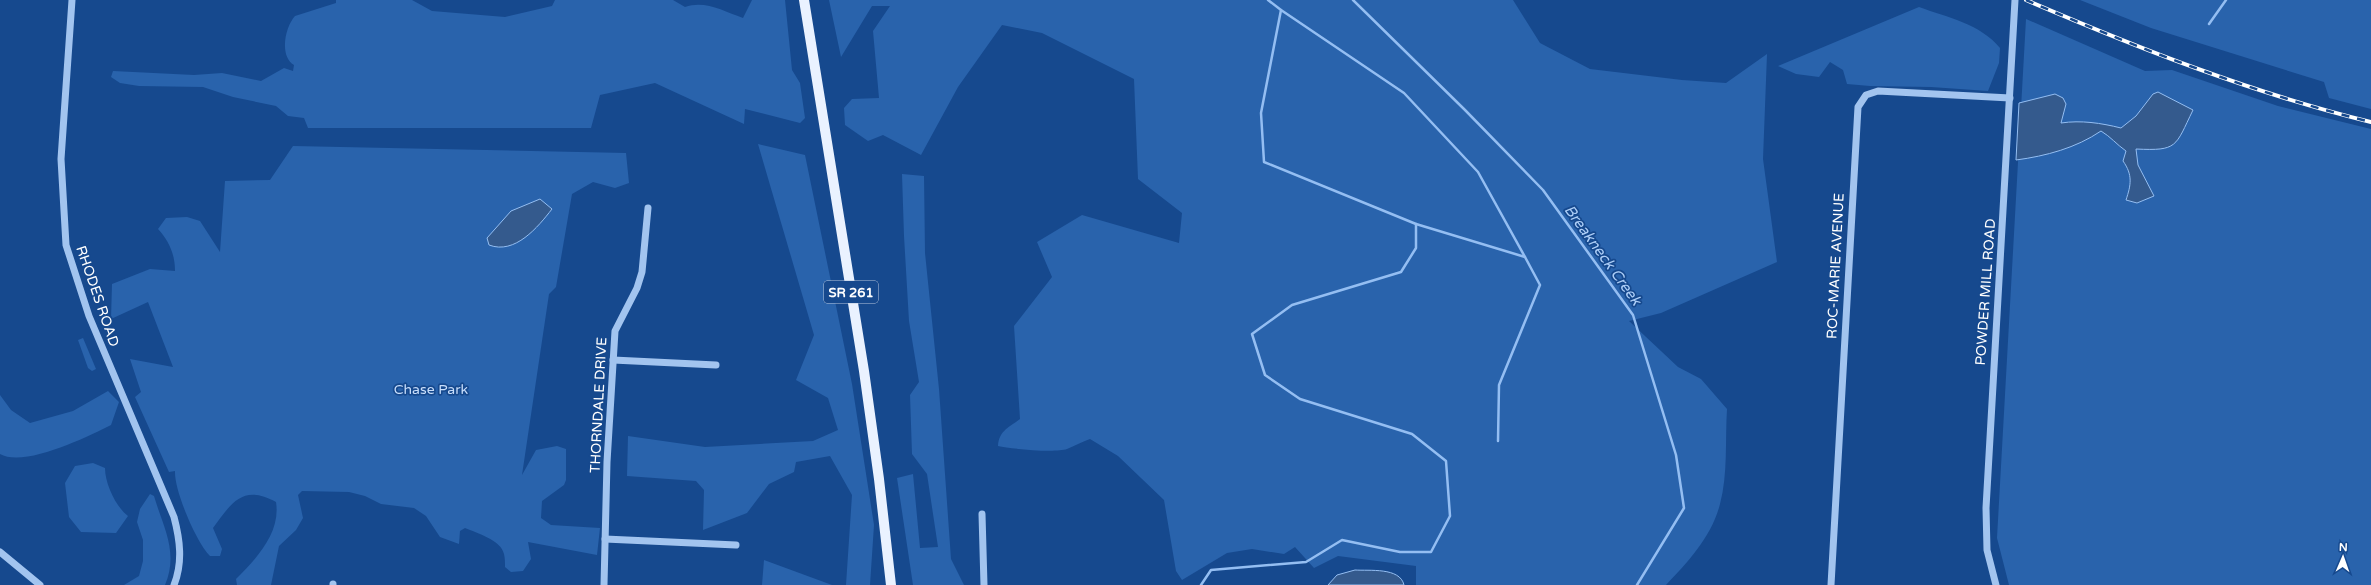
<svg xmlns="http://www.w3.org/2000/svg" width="2371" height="585" viewBox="0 0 2371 585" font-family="'Varela Round',sans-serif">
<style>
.green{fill:#2963ac}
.water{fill:#345a8d;stroke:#94bef2}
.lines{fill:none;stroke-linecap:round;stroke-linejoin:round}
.stream{stroke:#94bef2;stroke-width:2.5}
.minor{stroke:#a2c4ef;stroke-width:7}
.major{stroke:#eaf2ff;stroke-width:10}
.rail-casing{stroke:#fff;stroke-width:4}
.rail{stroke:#16498e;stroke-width:2.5;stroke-dasharray:8;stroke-linecap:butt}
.labels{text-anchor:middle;stroke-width:3.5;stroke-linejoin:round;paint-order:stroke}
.shield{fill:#16498e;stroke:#b9c8dd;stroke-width:1}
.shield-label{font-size:13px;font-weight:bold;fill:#fff}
.street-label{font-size:14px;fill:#fff;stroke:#16498e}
.park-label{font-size:14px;fill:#c8defb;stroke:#16498e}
.water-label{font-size:15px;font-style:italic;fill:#adcef7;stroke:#16498e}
</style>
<rect width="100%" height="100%" fill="#16498e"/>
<g class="green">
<path d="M 336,0 L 412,0 L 432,11 L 505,17 L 552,6 L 555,0 L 673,0 L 685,7 C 705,0 723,11 743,18 L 752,0 L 785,0 L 792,70 L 800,83 L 805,118 L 800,123 L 745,109 L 744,124 L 655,83 L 600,95 L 591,128 L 308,128 L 304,118 L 288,116 L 276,106 L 233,97 L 203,87 L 139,86 L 120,83 L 111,77 L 113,71 L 194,75 L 222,73 L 261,81 L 284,68 L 293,71 L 294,65 C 279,56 285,27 295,16 L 336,3 Z"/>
<path d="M 829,0 L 1513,0 L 1540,43 L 1590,69 L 1682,80 L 1726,83 L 1767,54 L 1763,159 L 1777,262 L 1661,313 L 1629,321 L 1678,367 L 1701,379 L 1727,409 C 1725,440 1728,474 1720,504 C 1712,536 1688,562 1666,585 L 1416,585 L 1416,566 L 1338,556 L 1314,568 L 1295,547 L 1284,554 L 1252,549 L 1227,553 L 1182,580 L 1176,571 L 1164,500 L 1118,456 L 1090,439 C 1081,442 1075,446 1067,449 C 1055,453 1012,449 998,446 C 999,431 1008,428 1020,419 L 1014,326 L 1052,277 L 1037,242 L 1082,215 L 1179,243 L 1182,213 L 1138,179 L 1134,79 L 1042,33 L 1002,25 L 958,87 L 921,155 L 883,135 L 868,141 L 845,125 L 844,108 L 852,99 L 879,98 L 873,31 L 890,6 L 872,6 L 841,57 Z"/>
<polygon points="2080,0 2371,0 2371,109 2329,98 2324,82 2151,28"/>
<path d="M 1919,7 C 1946,17 1981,24 2000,48 L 1999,63 L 1988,91 L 1931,87 L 1870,86 L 1847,84 L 1843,70 L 1830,62 L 1819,77 L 1796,74 L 1778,66 Z"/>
<polygon points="2026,19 2145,71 2172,70 2278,106 2371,129 2371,585 2009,585 1997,538"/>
<polygon points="758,144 805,155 852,384 874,525 870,585 846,585 852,495 830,456 796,462 794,472 769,484 747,513 703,530 704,490 696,481 627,476 628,436 705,447 813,441 838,430 828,398 796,380 814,335"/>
<path d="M 293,146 L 626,153 L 629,183 L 615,188 L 593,182 L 572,194 L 556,287 L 549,294 L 522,475 L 536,450 L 557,446 L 566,449 L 566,480 L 564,485 L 542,501 L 541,518 L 551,525 L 600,528 L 597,555 L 528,542 L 531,559 L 523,571 L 511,572 L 505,567 C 505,563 505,558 504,554 C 501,540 477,533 465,528 L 460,531 L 459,544 L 440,537 L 426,516 L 414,508 L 381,504 L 365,496 L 349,492 L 302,491 L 298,495 L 303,518 L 296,530 L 279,546 L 271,585 L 237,585 L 236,579 C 256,559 281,533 276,502 C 243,484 232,502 213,528 L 222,549 L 220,556 L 210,556 C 196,542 174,490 175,471 L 169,472 L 135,397 L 141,392 L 130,359 L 173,367 L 148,302 L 111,319 L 112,284 L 150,269 L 175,271 C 175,254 169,241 158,229 L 166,218 L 187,217 L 200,221 L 220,252 L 225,181 L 270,180 Z"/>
<polygon points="902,174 924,176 925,253 939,389 951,559 964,585 913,585 897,478 913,474 920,548 938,547 927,474 912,454 910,395 919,382 909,321 904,236"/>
<polygon points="83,338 96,369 92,371 88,368 78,340"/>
<path d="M 108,391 L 119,402 L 111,425 C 87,437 24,468 0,454 L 0,395 L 11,410 L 30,423 L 73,411 Z"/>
<path d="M 93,463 L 105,468 C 105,484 116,507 128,516 L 116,533 L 81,532 L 69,517 L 65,483 L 75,466 Z"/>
<path d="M 150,494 L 154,496 C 163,527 179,552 165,585 L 124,585 L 139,576 L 143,561 L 143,540 L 137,522 L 140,509 Z"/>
<polygon points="764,560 832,585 762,585"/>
</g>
<g class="water">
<path d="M 2158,92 L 2193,110 C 2175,147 2178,151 2136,149 L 2138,165 L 2154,196 L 2137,203 L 2126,200 C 2131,185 2133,175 2123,161 L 2126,151 C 2116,144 2111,137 2101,131 C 2076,148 2046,156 2016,160 L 2019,103 L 2055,94 L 2063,98 L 2066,104 L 2061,123 C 2081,120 2101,123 2121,128 L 2136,116 L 2153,94 Z"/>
<path d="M 540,199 L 552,209 C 538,227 515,255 489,245 L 487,238 L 511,211 Z"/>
<path d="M 1355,570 C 1369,571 1400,567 1404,585 L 1328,585 L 1337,575 Z"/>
</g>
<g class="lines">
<g class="stream">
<polyline points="1353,0 1465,110 1543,190 1633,315 1676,455 1684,508 1637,585"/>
<polyline points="1281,10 1404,93 1478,172 1525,257"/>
<polyline points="2209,24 2226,0"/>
<polyline points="1416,224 1525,257 1540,285 1499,385 1498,441"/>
<polyline points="1201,585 1211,570 1306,562 1342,540 1400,552 1431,552 1450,516 1446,461 1412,434 1300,399 1265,375 1252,334 1292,305 1401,272 1416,248 1416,224 1264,162 1261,113 1281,10 1268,0"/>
</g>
<g class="minor">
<path d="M 72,0 L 61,159 L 66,245 L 89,316 L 174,517 C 180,540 183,562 174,585"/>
<polyline points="613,360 716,365"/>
<polyline points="982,514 984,585"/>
<polyline points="605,539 736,545"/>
<polyline points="0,552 40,585"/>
<polyline points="333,584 333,585"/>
<polyline points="604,585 607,462 615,331 637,288 642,272 648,208"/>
<polyline points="1831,585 1858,107 1866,95 1878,91 2010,98"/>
<polyline points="1996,585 1987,550 1986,508 2015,0"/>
</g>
<polyline class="major" points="804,0 864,371 879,479 891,585"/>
<defs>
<path id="rail" d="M 2026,0 C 2138,48 2252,93 2371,122"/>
</defs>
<use href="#rail" class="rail-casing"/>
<use href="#rail" class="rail"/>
</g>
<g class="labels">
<rect class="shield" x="824" y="281" width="54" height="22" rx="3"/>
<g class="shield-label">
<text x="851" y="297">SR 261</text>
</g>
<g class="street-label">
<text transform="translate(1835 266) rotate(-87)" y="5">ROC-MARIE AVENUE</text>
<text transform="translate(1985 292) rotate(-86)" y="5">POWDER MILL ROAD</text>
<text transform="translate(98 296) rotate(71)" y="5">RHODES ROAD</text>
<text transform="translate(598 405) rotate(-87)" y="5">THORNDALE DRIVE</text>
</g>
<g class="park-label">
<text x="431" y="394">Chase Park</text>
</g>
<g class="water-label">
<text transform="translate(1603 255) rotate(54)" y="5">Breakneck Creek</text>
</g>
</g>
<g transform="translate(2343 557) rotate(2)" stroke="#16498e" stroke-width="3" paint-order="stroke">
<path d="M0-3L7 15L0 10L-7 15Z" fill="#ffffff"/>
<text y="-6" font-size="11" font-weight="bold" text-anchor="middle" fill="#ffffff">N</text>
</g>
</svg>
